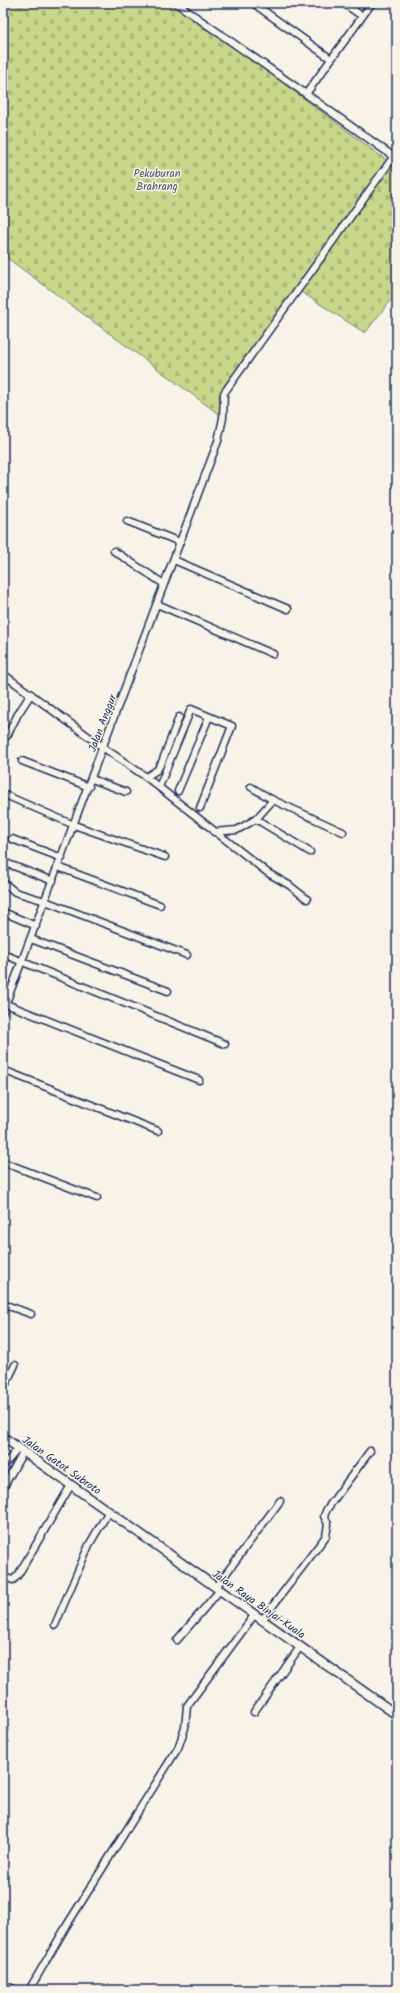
<svg xmlns="http://www.w3.org/2000/svg" width="400" height="1993" viewBox="0 0 400 1993" font-family="Kalam,sans-serif">
<style>
.cemetery{fill:url(#cemetery-stones);stroke:#728374}
.lines{fill:none;stroke-linecap:round;stroke-linejoin:round}
.minor-casing{stroke:#1b2f5e;stroke-width:9}
.secondary-casing{stroke:#1b2f5e;stroke-width:11}
.minor{stroke:#f7f3e8;stroke-width:6}
.secondary{stroke:#f7f3e8;stroke-width:8}
.labels{text-anchor:middle;stroke-width:3;stroke-linejoin:round;paint-order:stroke}
.park-label{font-size:11px;fill:#465969;stroke:#f7f3e8}
.street-label{font-size:11px;fill:#1b2f5e;stroke:#f7f3e8}
</style>
<defs>
<pattern id="cemetery-stones" width="16" height="16" patternUnits="userSpaceOnUse"><rect width="16" height="16" fill="#c9d78b"/><path d="M2 7V4a2 2 0 0 1 4 0v3zM10 15v-3a2 2 0 0 1 4 0v3z" fill="#acb97a"/></pattern>
</defs>
<rect width="100%" height="100%" fill="#f7f3e8"/>
<filter id="ink" filterUnits="userSpaceOnUse"><feTurbulence type="fractalNoise" baseFrequency=".025" numOctaves="2"/><feDisplacementMap in="SourceGraphic" scale="8" xChannelSelector="R" yChannelSelector="G"/><feConvolveMatrix kernelMatrix="1 2 1 2 8 2 1 2 1" color-interpolation-filters="sRGB"/></filter>
<g filter="url(#ink)">
<polygon class="cemetery" points="3,3 176,3 397,168 397,292 365,333 295,288 224,386 220,415 3,255"/>
<g class="lines">
<defs>
<g id="minor">
<polyline points="176,3 306,94"/>
<polyline points="253,3 331,59"/>
<polyline points="343,3 362,16"/>
<polyline points="372,3 306,94 397,159"/>
<polyline points="127,521 180,542"/>
<polyline points="114,551 164,584"/>
<polyline points="174,560 288,609"/>
<polyline points="157,604 273,654"/>
<polyline points="3,674 104,748 146,777 268,873 289,885 307,899"/>
<polyline points="7,736 18,714 31,694"/>
<polyline points="22,761 89,787"/>
<polyline points="146,777 157,770 162,762 179,717"/>
<polyline points="92,779 126,792"/>
<polyline points="159,787 191,709 232,726 200,808"/>
<polyline points="251,787 273,800 343,832"/>
<polyline points="178,791 209,717"/>
<polyline points="3,794 74,825 165,857"/>
<polyline points="256,819 310,852"/>
<polyline points="214,832 237,830 256,819 273,800"/>
<polyline points="12,839 62,858"/>
<polyline points="3,862 53,881"/>
<polyline points="58,867 160,905"/>
<polyline points="3,882 15,892 45,901 187,955"/>
<polyline points="3,912 36,926"/>
<polyline points="31,939 168,991"/>
<polyline points="3,954 225,1044"/>
<polyline points="6,1004 199,1080"/>
<polyline points="3,1011 218,441 223,418 224,393 394,156"/>
<polyline points="3,1070 158,1131"/>
<polyline points="3,1162 97,1198"/>
<polyline points="3,1304 31,1314"/>
<polyline points="3,1390 15,1365"/>
<polyline points="3,1466 18,1449"/>
<polyline points="3,1488 23,1452"/>
<polyline points="3,1577 13,1580 18,1575 71,1485"/>
<polyline points="216,1587 280,1501"/>
<polyline points="262,1620 326,1536 328,1524 324,1516 327,1509 370,1451"/>
<polyline points="55,1625 89,1545 109,1511"/>
<polyline points="177,1640 220,1590"/>
<polyline points="254,1712 300,1647"/>
<polyline points="3,1984 16,1990"/>
<polyline points="29,1990 67,1925 178,1748 185,1728 187,1706 255,1614"/>
</g>
<polyline id="secondary" points="3,1437 397,1715"/>
</defs>
<use href="#minor" class="minor-casing"/>
<use href="#secondary" class="secondary-casing"/>
<use href="#minor" class="minor"/>
<use href="#secondary" class="secondary"/>
</g>
</g>
<g class="labels">
<g class="park-label">
<text x="157" y="177">Pekuburan<tspan x="157" dy="13">Brahrang</tspan></text>
</g>
<g class="street-label">
<text transform="translate(102 723) rotate(-69)" y="4">Jalan Anggur</text>
<text transform="translate(62 1465) rotate(35)" y="4">Jalan Gatot Subroto</text>
<text transform="translate(259 1604) rotate(35)" y="4">Jalan Raya Binjai-Kuala</text>
</g>
</g>
<rect width="400" height="1993" fill="none" stroke="#f7f3e8" stroke-width="16"/>
<rect x="8" y="8" width="384" height="1977" fill="none" stroke="#1b2f5e" stroke-width="1.5" filter="url(#ink)"/>
</svg>
